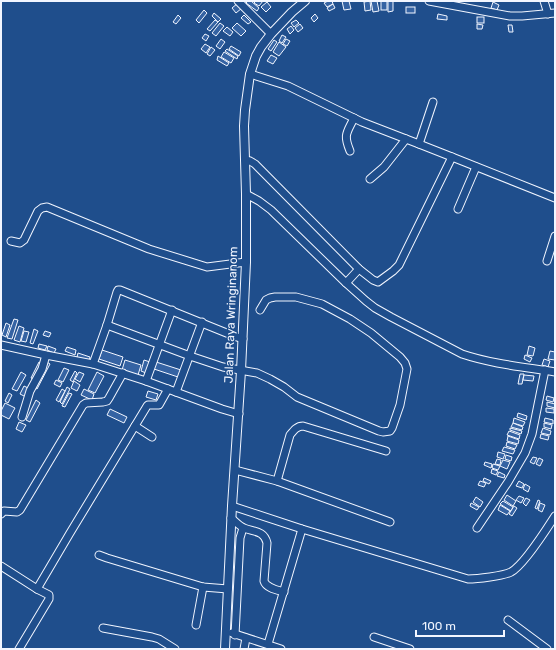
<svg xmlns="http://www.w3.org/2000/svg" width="556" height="650" viewBox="0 0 556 650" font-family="Rubik,sans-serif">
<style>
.building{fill:#3563a3;stroke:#f2f6ff}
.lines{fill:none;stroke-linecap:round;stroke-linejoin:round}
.minor-casing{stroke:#f2f6ff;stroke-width:9}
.major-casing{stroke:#f2f6ff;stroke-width:10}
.minor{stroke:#1f4e8c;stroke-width:7}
.major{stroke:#1f4e8c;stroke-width:8}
.labels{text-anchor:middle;stroke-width:3;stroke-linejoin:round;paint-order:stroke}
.street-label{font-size:12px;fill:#f2f6ff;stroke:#1f4e8c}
</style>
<rect width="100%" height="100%" fill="#1f4e8c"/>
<g class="building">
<polygon points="248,1 251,1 259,8 257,11 246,3"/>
<polygon points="256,1 263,1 259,6 254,3"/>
<polygon points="328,1 332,1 333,4 327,7 324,3"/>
<polygon points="342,1 349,1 351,9 344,10"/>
<polygon points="370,1 371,10 365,11 364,2"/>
<polygon points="371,1 377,1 379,11 373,12"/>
<rect x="381" y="1" width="6" height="9"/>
<polygon points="388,1 393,1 393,11 388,12"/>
<polygon points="267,2 271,7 266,12 261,7"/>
<polygon points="493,2 499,5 497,10 491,8"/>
<polygon points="238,3 242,8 236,13 232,8"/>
<polygon points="333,4 335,8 329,11 327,8"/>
<rect x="406" y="7" width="9" height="6"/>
<polygon points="204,10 207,13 199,23 196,20"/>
<polygon points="214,13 221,19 218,22 212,16"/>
<polygon points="315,14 318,18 314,22 311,18"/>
<polygon points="438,14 447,16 447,20 437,19"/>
<polygon points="178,15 181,18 176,24 173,22"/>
<polygon points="244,15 251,22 248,24 241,18"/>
<rect x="477" y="17" width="7" height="6"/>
<polygon points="215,20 218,22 210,31 207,29"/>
<polygon points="296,20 299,23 294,27 291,23"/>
<polygon points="220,23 224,26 216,36 212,33"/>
<polygon points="237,23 246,31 241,36 232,28"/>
<polygon points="300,24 303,28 298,32 295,28"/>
<polygon points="477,24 483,25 482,29 477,29"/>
<polygon points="508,25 512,25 513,32 509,32"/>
<polygon points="291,26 294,30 290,34 287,29"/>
<polygon points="227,27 233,32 230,36 223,31"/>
<polygon points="205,34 209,36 206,41 202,38"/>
<polygon points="282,35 286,37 282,43 279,41"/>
<polygon points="221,39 225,42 220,49 216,46"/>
<polygon points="286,39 290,41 287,46 283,44"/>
<polygon points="274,40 277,42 271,51 268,49"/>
<polygon points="279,42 286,47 279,56 273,52"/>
<polygon points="205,44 210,47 206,53 201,49"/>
<polygon points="231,46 241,52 239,56 229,49"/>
<polygon points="211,47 215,50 210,56 207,54"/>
<polygon points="227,49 238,56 237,59 225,51"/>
<polygon points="224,52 234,58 231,63 221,57"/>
<polygon points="271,55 277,58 273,64 267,61"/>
<polygon points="218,56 229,63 227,66 217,60"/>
<polygon points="14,319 18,320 12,339 7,338"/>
<polygon points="6,323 10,325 6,337 2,335"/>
<polygon points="19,326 24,328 20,342 14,340"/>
<polygon points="34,329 38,331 33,344 30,343"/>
<polygon points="24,331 29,332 26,342 21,341"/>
<polygon points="45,331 51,333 49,337 43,335"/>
<polygon points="39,344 47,346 45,350 38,348"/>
<polygon points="48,346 56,349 54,353 47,350"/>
<polygon points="529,346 535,348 533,356 527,355"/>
<polygon points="67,347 76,350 75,355 65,351"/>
<polygon points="102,350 123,357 120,366 99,359"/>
<polygon points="550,351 555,352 555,360 548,359"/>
<polygon points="78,353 90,357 89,361 77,357"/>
<polygon points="525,355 532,358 530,362 524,359"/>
<polygon points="544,359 550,361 548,367 542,365"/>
<polygon points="125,360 141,365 138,375 122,370"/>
<polygon points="144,360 150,362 146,373 141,371"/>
<polygon points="153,361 181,370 178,377 151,368"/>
<polygon points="39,362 43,364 35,380 31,378"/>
<polygon points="47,362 50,364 37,389 34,387"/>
<polygon points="64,368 69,370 63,382 58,380"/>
<polygon points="75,371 77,373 73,382 70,380"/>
<polygon points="21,372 26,375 17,391 12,389"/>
<polygon points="79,372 84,374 80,382 75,379"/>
<polygon points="97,372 104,376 95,393 88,390"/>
<polygon points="520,374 524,374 522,384 518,384"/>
<polygon points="524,375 534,376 533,381 523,380"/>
<polygon points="56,380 62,383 60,387 54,384"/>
<polygon points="74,381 80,385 77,391 71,388"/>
<polygon points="24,386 30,389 26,397 20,394"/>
<polygon points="67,387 70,389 62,404 60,402"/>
<polygon points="62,389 65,391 59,402 56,400"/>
<polygon points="84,389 94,394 92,400 81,395"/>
<polygon points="148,391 158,394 156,400 146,397"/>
<polygon points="9,393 12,395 8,403 5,401"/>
<polygon points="69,393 72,394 65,407 62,406"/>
<polygon points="547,396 554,398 553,402 546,400"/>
<polygon points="36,400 40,403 30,422 26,420"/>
<polygon points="547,402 555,404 555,408 547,406"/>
<polygon points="5,403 15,408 9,419 1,415 1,411"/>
<polygon points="546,408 554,409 554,413 546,412"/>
<polygon points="110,409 127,417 124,423 107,415"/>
<polygon points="518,413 527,416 526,420 517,417"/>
<polygon points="514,418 525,422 523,426 513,423"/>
<polygon points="545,418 553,420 553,424 544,422"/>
<polygon points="19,422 26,425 22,432 16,429"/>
<polygon points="513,423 523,427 522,430 511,427"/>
<polygon points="544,423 552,425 551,429 544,427"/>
<polygon points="510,428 522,431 521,434 510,430"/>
<polygon points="543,428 551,431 550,435 541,433"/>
<polygon points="509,431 520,435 519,439 507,435"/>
<polygon points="541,434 549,436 548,440 540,438"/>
<polygon points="508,436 519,440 518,444 507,441"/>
<polygon points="507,442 517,445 515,449 506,446"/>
<polygon points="504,447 515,450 513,454 502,451"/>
<polygon points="498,452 505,454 503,459 497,457"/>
<polygon points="506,455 512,457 511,461 505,459"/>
<polygon points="533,457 537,458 534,464 530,462"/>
<polygon points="539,458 543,460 540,466 536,464"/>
<polygon points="497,459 501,460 500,465 495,464"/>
<polygon points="503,460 510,462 507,469 500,466"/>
<polygon points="485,462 492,464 491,468 484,465"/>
<polygon points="493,464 500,466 498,470 492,468"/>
<polygon points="492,469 498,471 496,475 491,473"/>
<polygon points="499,472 505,475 504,478 497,476"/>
<polygon points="484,478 491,481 489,484 483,481"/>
<polygon points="480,481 486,483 484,487 478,485"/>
<polygon points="519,481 524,484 522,488 516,486"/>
<polygon points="525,484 530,487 528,492 523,489"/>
<polygon points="507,495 516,501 513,506 504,500"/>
<polygon points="519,496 524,498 521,503 516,500"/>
<polygon points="476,497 483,502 480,507 473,502"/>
<polygon points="526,498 530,500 526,506 523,503"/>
<polygon points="538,500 540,501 537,509 535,508"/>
<polygon points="503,501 513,507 511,511 500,504"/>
<polygon points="471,503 479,507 477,510 470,506"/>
<polygon points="540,503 545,505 542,512 538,510"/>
<polygon points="500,505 510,511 507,515 498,510"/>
<polygon points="514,506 517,508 512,516 509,514"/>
</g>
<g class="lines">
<defs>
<g id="minor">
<polyline points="238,1 271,34"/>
<polyline points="429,1 510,16 522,16 555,13"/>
<polyline points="544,1 548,14"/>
<polyline points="250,74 288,86 362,122 419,144 452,157 555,198"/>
<polyline points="419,144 433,102"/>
<path d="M 350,151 C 343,134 347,133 354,118"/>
<polyline points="245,160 250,161 255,164 359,269 373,280 378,282 393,271 399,265 452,157"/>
<polyline points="370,179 384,167 406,139"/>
<path d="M 246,194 L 259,201 L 271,210 L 346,283 L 366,301 L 375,308 L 391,317 L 462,354 C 492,364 524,367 555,372"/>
<polyline points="458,209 476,167"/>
<polyline points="11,241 20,243 24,240 38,211 42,208 47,207 149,249 207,267 246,262"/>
<polyline points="547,261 555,236"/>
<polyline points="346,283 359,269"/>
<polyline points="107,325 190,356 223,367 257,373 270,379 284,387 297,397 379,431 383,432 390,431 392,428 400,405 407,369 405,363 400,357 371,333 350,319 322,304 296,297 275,297 270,298 266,300 260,310"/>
<polyline points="1,345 46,355 93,364 146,381 222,409 239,414"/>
<polyline points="93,364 107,325 117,292 118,290 120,290 234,336 243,339"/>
<polyline points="146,381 172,310"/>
<polyline points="176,392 202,322"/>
<polyline points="22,417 30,391 42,369 46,355"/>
<polyline points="135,426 152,437"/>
<polyline points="235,470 277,481 390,522"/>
<path d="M 277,481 L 290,435 C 294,430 297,426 303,426 L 386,451"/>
<path d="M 232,506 L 302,529 L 468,579 C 477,579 503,576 511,572 C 524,565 546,530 555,516"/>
<polyline points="1,514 4,511 17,512 20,510 83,405 86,403 103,402 107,401 109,398 123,373"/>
<path d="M 231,518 C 235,521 239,526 244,528 C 253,532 264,530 267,543 L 264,581 C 266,588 277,590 284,592"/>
<polyline points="477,528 508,482 525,453 532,434 545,370"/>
<polyline points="99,555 107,558 203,587 228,589"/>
<polyline points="1,566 37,589 49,595 49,599 19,649"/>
<polyline points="37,589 70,533 147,406 148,405 159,405 168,389"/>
<polyline points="508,620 547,649"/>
<polyline points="196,625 203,587"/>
<polyline points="103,628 152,637 159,639 175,649"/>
<polyline points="232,633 281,649"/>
<polyline points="235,635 240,538 243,528"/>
<polyline points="374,637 410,649"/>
<polyline points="268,644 302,529"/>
<polyline points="244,649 246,638"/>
</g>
<polyline id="major" points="225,649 232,506 241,371 246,262 246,194 244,126 245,110 250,74 256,56 261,47 271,34 292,12 305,1"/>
</defs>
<use href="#minor" class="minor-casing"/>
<use href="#major" class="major-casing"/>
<use href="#minor" class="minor"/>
<use href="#major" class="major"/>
</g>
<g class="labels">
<g class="street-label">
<text transform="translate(231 315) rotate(-88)" y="4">Jalan Raya Wringinanom</text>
</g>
</g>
<rect width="556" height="650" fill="none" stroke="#f2f6ff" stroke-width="4"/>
<path d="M416 630v6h88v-6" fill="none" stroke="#f2f6ff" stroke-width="2"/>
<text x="422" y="630" font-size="12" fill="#f2f6ff" stroke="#1f4e8c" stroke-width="3" paint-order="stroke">100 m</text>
</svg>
